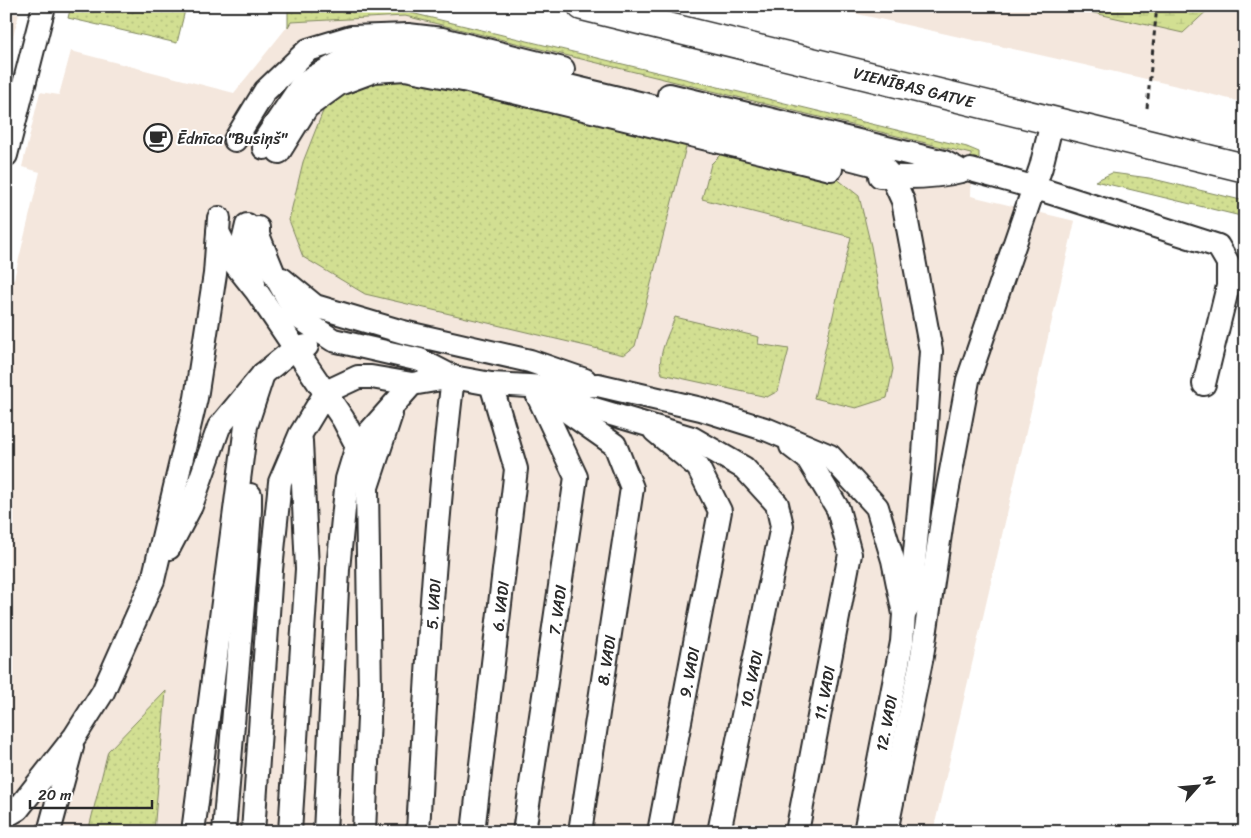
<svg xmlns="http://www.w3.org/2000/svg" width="1251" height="838" viewBox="0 0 1251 838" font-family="Sriracha,sans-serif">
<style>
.built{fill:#f4e7dd}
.grass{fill:url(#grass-dots);stroke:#7e855e}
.wetland{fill:url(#wetland-marsh);stroke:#7e855e}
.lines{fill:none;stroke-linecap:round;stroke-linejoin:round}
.service-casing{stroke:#2b2b2b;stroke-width:26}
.secondary-casing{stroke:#2b2b2b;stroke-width:31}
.path{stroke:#2b2b2b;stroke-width:3;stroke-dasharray:5 4;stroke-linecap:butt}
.service{stroke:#fff;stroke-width:22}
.secondary{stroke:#fff;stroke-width:28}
.labels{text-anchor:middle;stroke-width:4;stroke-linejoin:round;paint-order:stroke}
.street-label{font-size:16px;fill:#2b2b2b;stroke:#fff}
.poi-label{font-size:16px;fill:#2b2b2b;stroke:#fff;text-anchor:start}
</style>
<defs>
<pattern id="grass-dots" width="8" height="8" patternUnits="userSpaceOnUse" patternTransform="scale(1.25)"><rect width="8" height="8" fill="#d2df92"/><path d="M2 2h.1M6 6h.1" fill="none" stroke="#b4c07e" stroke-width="1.8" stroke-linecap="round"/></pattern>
<pattern id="wetland-marsh" width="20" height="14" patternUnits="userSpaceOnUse" patternTransform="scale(1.25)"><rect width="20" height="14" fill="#d2df92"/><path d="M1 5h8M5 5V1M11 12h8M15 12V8" fill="none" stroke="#b4c07e"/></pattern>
</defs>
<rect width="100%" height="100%" fill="#fff"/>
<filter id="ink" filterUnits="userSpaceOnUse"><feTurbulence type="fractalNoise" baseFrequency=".02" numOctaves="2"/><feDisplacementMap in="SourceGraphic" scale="10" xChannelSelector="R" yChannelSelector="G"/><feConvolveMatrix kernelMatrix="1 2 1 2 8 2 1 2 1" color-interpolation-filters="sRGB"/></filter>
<g filter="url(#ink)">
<g class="built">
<polygon points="822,6 1245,6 1245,103 1186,88"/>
<polygon points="6,12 19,14 6,63"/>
<polygon points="405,16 972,154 971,196 1075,221 933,832 6,832 6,278 14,279 40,172 22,167 40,92 59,95 71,51 234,93 291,22"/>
</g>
<g class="grass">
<polygon points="71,6 186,6 177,43 68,18"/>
<polygon points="288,7 358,7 407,12 967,147 979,152 979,159 971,161 971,154 405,16 291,22 288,27"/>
<polygon points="433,78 687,143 635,346 624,355 365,294 303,257 289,220 303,162 325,106 366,82"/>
<polygon points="722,153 836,178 859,196 871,246 893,369 887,398 856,408 814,398 851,237 702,199 711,164"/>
<polygon points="1112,173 1149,178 1245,201 1245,217 1095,181"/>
<path d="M 675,317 L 759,337 L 758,344 L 789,349 L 778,391 L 767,397 L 662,374 C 656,356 669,334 675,317 Z"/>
<polygon points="166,691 154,832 88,832 108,751"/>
</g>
<polygon class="wetland" points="1063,6 1212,6 1183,33"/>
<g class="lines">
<defs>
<g id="service">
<polyline points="669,95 944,162 961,171"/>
<polyline points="235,140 265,91 308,50 351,37 408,35 442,39 563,69"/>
<polyline points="264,148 266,138 303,83 345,60 379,53 414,51 498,69 647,105 883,167 892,177 903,201 931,351 923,469 910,604 904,614"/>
<polyline points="279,152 307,107 339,84 374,71 405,69 468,81 831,169"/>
<polyline points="6,155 44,6"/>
<polyline points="971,170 1033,187 1218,246 1228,263 1228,286 1204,384"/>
<path d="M 880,176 C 908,178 934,178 961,171"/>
<polyline points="247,225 243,242 254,283"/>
<polyline points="258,228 258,235 273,272 298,317 333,340 420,360 453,377 491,384 546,387 598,385 701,409 768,430 830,456 877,507 893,560 904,614 902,642 865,832"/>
<polyline points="218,232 234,263 257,292 343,419 357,446 367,487 370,694 364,832"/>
<polyline points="282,279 315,306 403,332 530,361 585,380"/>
<polyline points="538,396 574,403 692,438 744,468 777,504 782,526 719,832"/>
<polyline points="556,406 568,412 615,445 632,488 580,832"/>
<polyline points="655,431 698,467 720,511 659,832"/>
<polyline points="791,446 808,459 838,509 850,554 797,832"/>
<polyline points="367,487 391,414"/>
<polyline points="169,548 191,506 219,427 263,374 294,349 307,346"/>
<polyline points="6,816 18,809 75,736 103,692 153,580 196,398 215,274 219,218"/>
<polyline points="49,832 72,747"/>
<polyline points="193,832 246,426 263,374"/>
<polyline points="224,832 246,568 250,510 250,495"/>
<path d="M 253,832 L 271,570 L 280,482 L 300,435 L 326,392 L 358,377 L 371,377 L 412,384 L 453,377 C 435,528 426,680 418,832"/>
<polyline points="290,832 307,569 301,441"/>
<polyline points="325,832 338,569 347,479 357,446 412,384"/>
<polyline points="473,832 516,469 491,384"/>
<polyline points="524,832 576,477 538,396"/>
<polyline points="886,832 922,656 943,514 968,380 1041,167 1052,122"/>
</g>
<polyline id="secondary" points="582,6 1245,168"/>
</defs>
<use href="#service" class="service-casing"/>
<use href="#secondary" class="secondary-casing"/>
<polyline class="path" points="1147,108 1157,6"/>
<use href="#service" class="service"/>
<use href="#secondary" class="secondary"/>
</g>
</g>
<defs>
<symbol id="cafe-ring" viewBox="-11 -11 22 22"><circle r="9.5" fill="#fff" stroke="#2b2b2b" stroke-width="1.5"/><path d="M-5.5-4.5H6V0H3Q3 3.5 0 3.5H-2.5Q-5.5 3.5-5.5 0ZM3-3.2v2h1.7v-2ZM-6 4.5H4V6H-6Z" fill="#2b2b2b"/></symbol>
</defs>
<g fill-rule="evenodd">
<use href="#cafe-ring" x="142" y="122" width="32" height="32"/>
</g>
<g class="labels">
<g class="street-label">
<text transform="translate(914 87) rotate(14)" y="6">VIENĪBAS GATVE</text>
<text transform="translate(433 604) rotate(-86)" y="6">5. VADI</text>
<text transform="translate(500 606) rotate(-83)" y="6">6. VADI</text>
<text transform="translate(557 610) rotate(-82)" y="6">7. VADI</text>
<text transform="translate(606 660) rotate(-81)" y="6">8. VADI</text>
<text transform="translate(689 672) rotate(-79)" y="6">9. VADI</text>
<text transform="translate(751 679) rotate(-78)" y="6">10. VADI</text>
<text transform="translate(824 693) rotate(-79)" y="6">11. VADI</text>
<text transform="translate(886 723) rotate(-79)" y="6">12. VADI</text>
</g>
<g class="poi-label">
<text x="177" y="144">Ēdnīca "Busiņš"</text>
</g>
</g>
<rect width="1251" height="838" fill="none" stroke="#fff" stroke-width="25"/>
<rect x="12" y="12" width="1226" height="813" fill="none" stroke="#2b2b2b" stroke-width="2" filter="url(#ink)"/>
<g transform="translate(1198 786) rotate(63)" stroke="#ffffff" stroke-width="4" paint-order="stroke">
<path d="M0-4L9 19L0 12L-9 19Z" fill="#2b2b2b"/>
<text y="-8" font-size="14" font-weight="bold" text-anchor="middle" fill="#2b2b2b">N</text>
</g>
<path d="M30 800v8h122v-8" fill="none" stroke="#2b2b2b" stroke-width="2.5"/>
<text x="38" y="800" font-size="15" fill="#2b2b2b" stroke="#ffffff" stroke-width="4" paint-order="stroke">20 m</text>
</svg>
